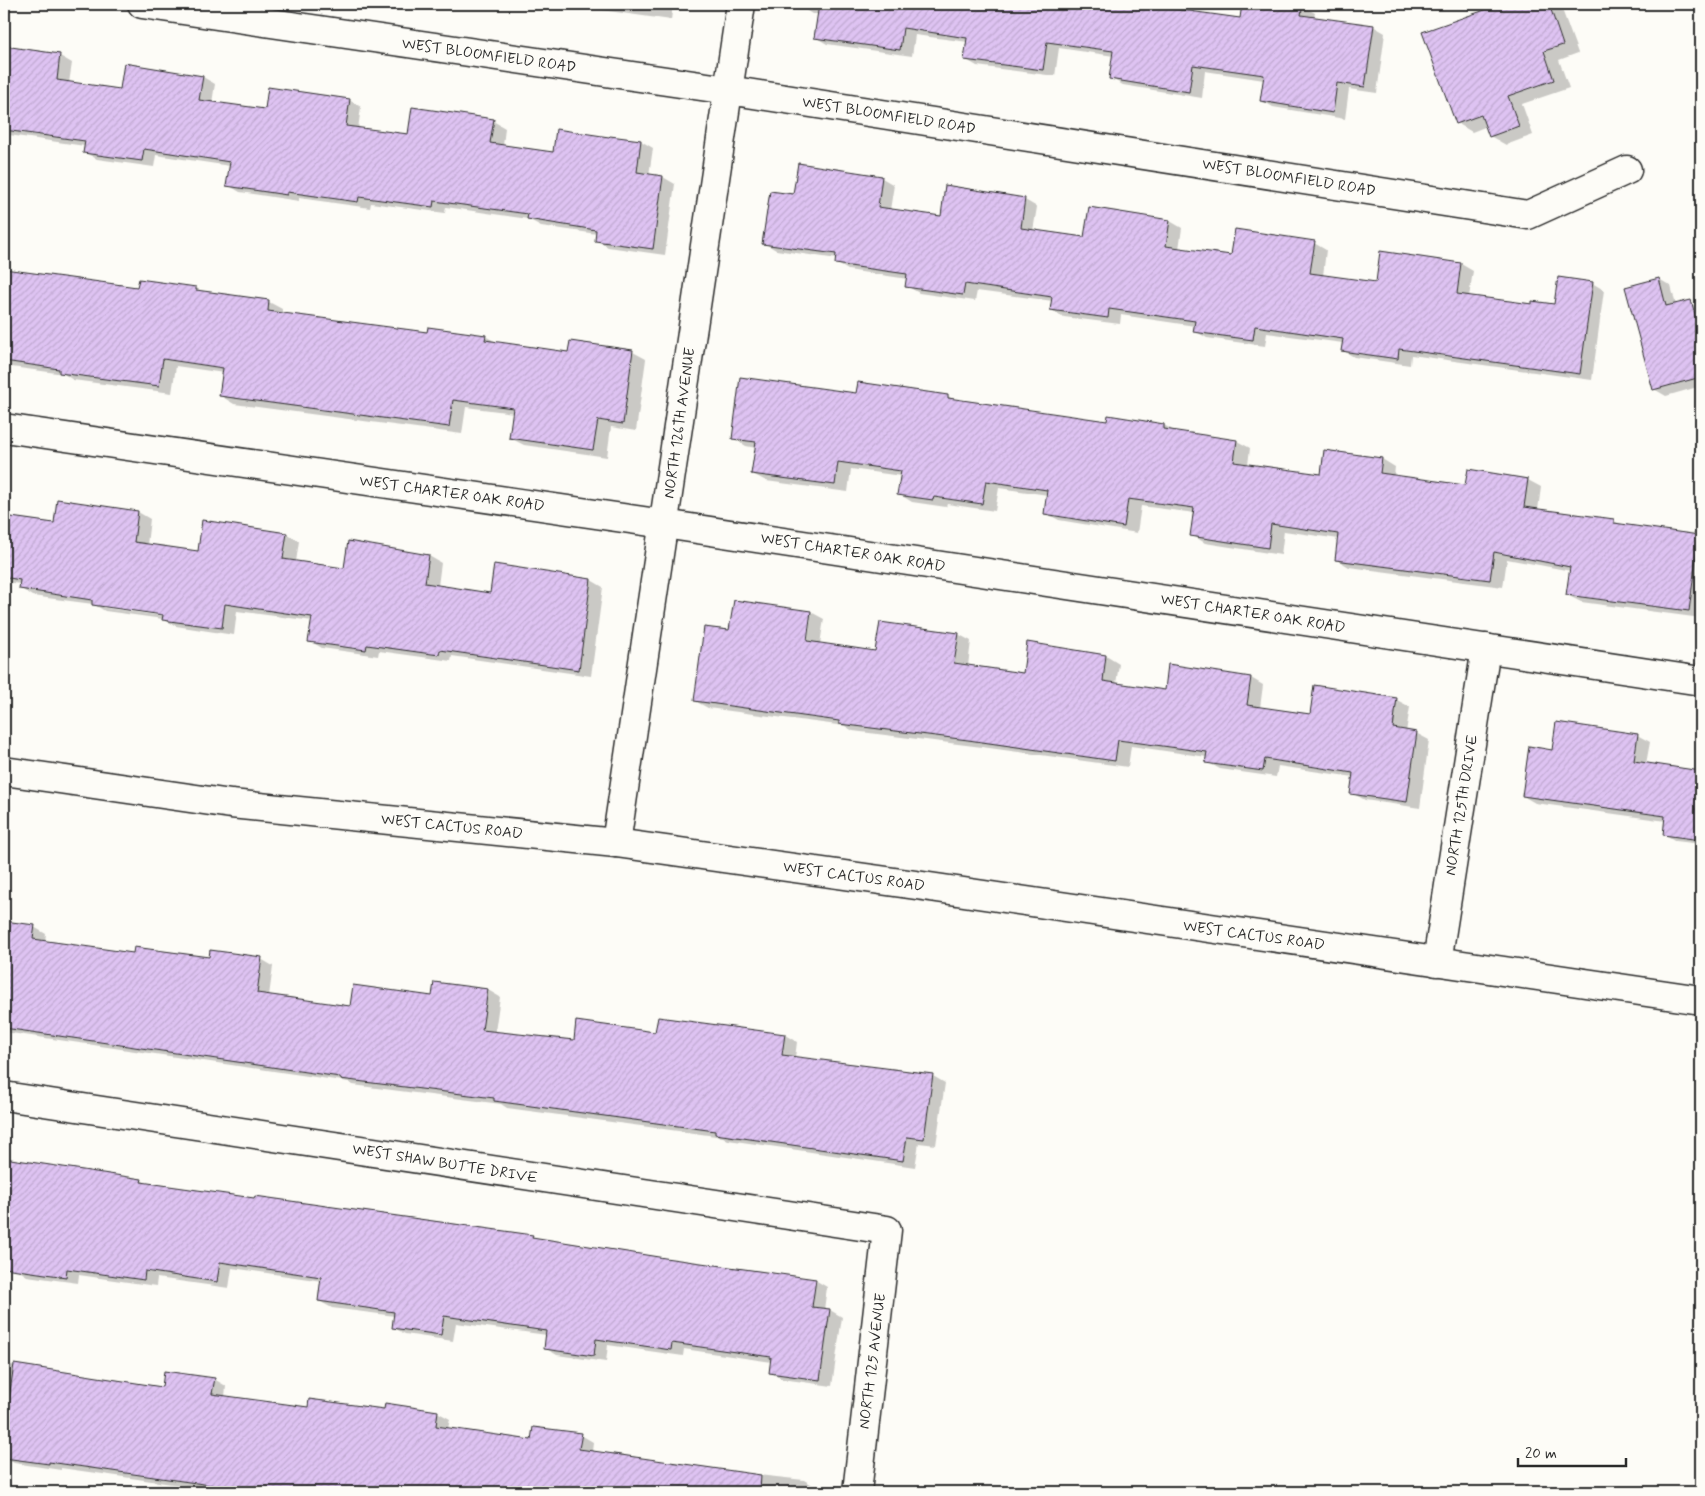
<svg xmlns="http://www.w3.org/2000/svg" width="1705" height="1496" viewBox="0 0 1705 1496" font-family="Mynerve,sans-serif">
<style>
.shadow{fill:#0003;fill-rule:evenodd}
.building{fill:url(#building-hatch);stroke:#2b2b2b}
.lines{fill:none;stroke-linecap:round;stroke-linejoin:round}
.minor-casing{stroke:#2b2b2b;stroke-width:31}
.major-casing{stroke:#2b2b2b;stroke-width:31}
.minor{stroke:#fdfcf7;stroke-width:28}
.major{stroke:#fdfcf7;stroke-width:28}
.labels{text-anchor:middle;stroke-width:4.5;stroke-linejoin:round;paint-order:stroke}
.street-label{font-size:15px;fill:#2b2b2b;stroke:#fdfcf7}
</style>
<defs>
<pattern id="building-hatch" width="6" height="6" patternUnits="userSpaceOnUse" patternTransform="scale(1.25)"><rect width="6" height="6" fill="#dec3f2"/><path d="M-1 1l2-2M0 6l6-6M5 7l2-2" fill="none" stroke="#bfa8d0"/></pattern>
</defs>
<rect width="100%" height="100%" fill="#fdfcf7"/>
<filter id="ink" filterUnits="userSpaceOnUse"><feTurbulence type="fractalNoise" baseFrequency=".02" numOctaves="2"/><feDisplacementMap in="SourceGraphic" scale="10" xChannelSelector="R" yChannelSelector="G"/><feConvolveMatrix kernelMatrix="1 2 1 2 8 2 1 2 1" color-interpolation-filters="sRGB"/></filter>
<g filter="url(#ink)">
<g class="shadow">
<polygon points="579,4 673,4 671,20 587,8"/>
<polygon points="800,4 1166,4 1165,9 1241,20 1244,4 1290,4 1302,6 1315,13 1314,18 1373,26 1385,33 1377,93 1349,89 1345,119 1273,107 1261,100 1264,80 1205,71 1202,98 1123,85 1110,78 1114,56 1059,48 1055,76 977,66 965,59 968,42 915,35 912,56 827,44 815,37 818,14 812,14 799,6"/>
<polygon points="1487,4 1560,4 1578,53 1559,60 1569,88 1522,104 1533,135 1506,145 1490,136 1487,126 1472,132 1457,123 1489,9"/>
<polygon points="4,48 60,56 72,63 69,83 121,90 203,77 215,84 212,103 266,111 349,100 361,107 358,129 409,136 493,121 505,128 503,146 554,153 641,141 653,148 649,175 663,177 675,184 665,255 608,247 596,240 597,234 541,226 528,219 446,207 445,213 371,203 370,208 299,198 299,201 240,192 228,185 230,166 156,155 154,167 97,159 84,152 85,146 9,135 8,145 4,145"/>
<polygon points="882,178 894,185 890,210 942,217 1025,200 1037,207 1033,231 1085,239 1170,221 1182,228 1179,249 1232,257 1314,243 1326,250 1323,276 1377,284 1461,264 1473,271 1469,297 1533,306 1555,306 1592,283 1604,290 1592,380 1411,355 1410,365 1354,357 1342,350 1343,343 1267,333 1265,346 1207,338 1195,331 1195,326 1121,315 1120,324 1064,317 1051,310 1053,301 977,291 975,301 919,293 907,286 908,279 848,270 836,263 837,259 776,250 764,243 794,195"/>
<polygon points="4,270 138,289 140,280 196,288 203,292 269,302 282,309 282,314 428,334 485,336 498,343 569,353 633,352 646,359 636,431 611,427 607,457 524,445 510,438 514,413 466,407 462,434 234,404 221,396 224,373 176,366 172,393 73,380 64,374 4,366"/>
<polygon points="1659,279 1671,286 1679,317 1692,304 1701,309 1701,386 1666,396 1654,389"/>
<polygon points="857,395 948,396 954,400 1108,423 1164,425 1176,432 1237,441 1250,448 1248,465 1322,475 1326,451 1382,459 1395,467 1394,476 1466,486 1469,471 1528,480 1541,487 1538,510 1614,521 1622,525 1701,538 1701,618 1581,602 1567,595 1571,571 1507,559 1503,587 1349,567 1336,559 1339,539 1284,531 1281,555 1205,543 1192,535 1195,513 1141,506 1137,533 1059,520 1045,513 1048,495 999,488 995,511 947,504 946,507 912,502 899,494 901,476 851,469 848,492 766,481 753,474 756,448 746,446 733,438"/>
<path d="M 4,494 L 11,498 L 8,518 L 55,524 L 58,501 L 138,512 L 150,519 L 147,545 L 199,552 L 287,534 L 299,541 L 296,562 L 345,569 L 349,543 L 429,556 L 441,563 L 438,586 L 491,594 L 495,565 L 591,580 L 603,587 L 591,676 L 452,656 L 451,661 L 379,651 L 378,656 L 322,648 L 310,641 L 313,621 L 237,611 L 234,635 L 176,626 L 163,619 L 105,611 L 93,604 L 32,596 L 20,588 L 21,584 L 4,582 ZM 101,605 L 169,614 L 169,617 L 104,608 Z"/>
<polygon points="735,601 811,612 824,619 820,644 876,652 958,634 971,641 968,666 1024,674 1106,656 1119,664 1116,684 1166,691 1251,678 1263,685 1260,708 1311,715 1316,686 1397,700 1410,707 1406,732 1416,733 1429,740 1420,808 1365,800 1352,793 1354,777 1278,766 1276,777 1220,769 1207,762 1207,757 1131,746 1128,767 982,747 853,731 845,726 708,708 695,701 731,632"/>
<polygon points="1637,735 1650,742 1646,764 1700,772 1701,762 1701,844 1676,841 1664,834 1666,821 1535,803 1523,796 1554,751"/>
<polygon points="4,922 34,927 46,934 45,942 134,954 210,959 261,959 273,966 269,996 351,1008 488,990 500,997 495,1032 575,1042 657,1033 659,1019 785,1035 797,1042 795,1058 933,1076 945,1083 936,1145 919,1143 915,1167 728,1140 723,1137 507,1108 501,1104 353,1085 349,1082 4,1032"/>
<polygon points="4,1160 141,1180 148,1184 532,1236 537,1239 665,1259 815,1280 827,1287 824,1310 830,1310 842,1317 832,1386 782,1379 770,1372 772,1362 684,1349 683,1356 608,1345 606,1362 557,1355 545,1348 547,1335 456,1323 453,1341 405,1334 393,1327 395,1316 332,1308 319,1301 322,1281 232,1268 229,1288 157,1278 156,1286 79,1275 78,1283 27,1276 15,1268 19,1236 4,1233"/>
<polygon points="4,1364 163,1389 214,1379 226,1386 225,1397 309,1408 437,1412 450,1419 448,1429 532,1441 581,1435 593,1442 592,1452 749,1474 804,1480 816,1487 816,1492 228,1492 61,1468 61,1470 14,1463 4,1458"/>
</g>
<g class="building">
<polygon points="819,4 1153,4 1153,6 1240,18 1242,4 1303,4 1301,15 1374,25 1365,87 1337,83 1333,113 1260,101 1264,75 1193,65 1189,92 1109,79 1113,51 1047,42 1043,70 964,60 967,38 903,28 900,50 814,38"/>
<polygon points="1502,4 1549,4 1563,45 1544,51 1554,80 1508,96 1519,126 1489,137 1481,115 1456,124 1422,32"/>
<polygon points="4,46 60,54 57,80 120,89 124,63 203,76 199,100 265,109 268,87 350,99 346,126 408,134 412,107 494,119 490,143 553,152 556,129 609,137 610,136 641,140 637,172 663,176 653,249 595,241 596,230 527,219 528,214 434,201 433,207 359,197 358,202 287,192 287,195 226,186 230,162 144,149 142,161 83,153 85,141 4,130"/>
<polygon points="798,163 882,176 878,207 941,216 945,185 1025,198 1021,228 1084,237 1089,207 1170,220 1166,246 1231,255 1235,229 1315,241 1310,273 1376,282 1380,251 1461,263 1457,294 1532,304 1532,301 1554,304 1558,277 1593,282 1580,374 1399,349 1398,359 1341,351 1343,339 1255,326 1253,340 1193,332 1195,321 1109,309 1108,318 1050,310 1052,297 965,284 963,295 905,287 907,274 835,264 836,254 762,244 770,191 793,194"/>
<polygon points="4,269 137,287 139,279 196,287 196,290 269,300 268,311 427,332 428,327 486,335 485,340 568,352 570,341 633,350 623,424 598,420 593,450 509,438 513,408 453,400 449,427 219,396 223,368 163,359 159,386 59,373 59,369 4,361"/>
<polygon points="1659,278 1666,306 1691,300 1701,336 1701,377 1653,390 1625,287"/>
<polygon points="740,377 856,393 858,382 948,395 948,398 1107,421 1108,415 1164,424 1164,429 1237,440 1234,462 1321,474 1324,450 1382,458 1380,473 1465,485 1468,469 1528,479 1524,507 1614,519 1614,523 1699,535 1689,611 1566,595 1570,567 1494,552 1490,580 1335,560 1338,534 1271,524 1268,548 1190,536 1194,508 1128,499 1124,527 1044,514 1047,490 986,481 982,504 934,497 933,500 897,495 901,471 838,462 835,485 751,474 756,442 732,439"/>
<polygon points="57,499 138,511 134,542 198,551 202,520 287,533 283,559 344,568 348,541 429,555 425,583 490,593 494,564 591,579 579,670 440,650 439,655 367,645 366,650 308,642 312,617 225,604 222,628 162,620 163,615 92,605 92,600 19,589 20,580 4,577 4,516 54,523"/>
<polygon points="734,600 811,611 807,641 875,651 880,622 959,633 954,663 1023,673 1027,642 1106,655 1103,681 1165,690 1168,664 1251,677 1247,705 1310,714 1314,685 1397,698 1393,728 1417,732 1407,802 1350,794 1353,773 1265,759 1263,771 1205,763 1207,752 1118,740 1115,761 968,740 839,724 839,721 694,701 704,627 729,630"/>
<polygon points="1556,722 1638,734 1634,761 1701,771 1701,840 1663,835 1665,816 1522,796 1529,746 1552,750"/>
<polygon points="4,921 35,925 33,939 133,953 134,947 209,957 210,950 262,957 257,993 350,1006 353,985 432,996 434,982 488,989 482,1030 574,1040 576,1021 655,1032 658,1017 785,1034 782,1055 933,1074 924,1139 907,1137 903,1161 715,1134 715,1131 494,1101 494,1098 340,1079 340,1077 4,1028"/>
<polygon points="4,1158 142,1179 141,1182 254,1198 255,1196 533,1235 532,1237 665,1258 816,1279 812,1307 830,1309 820,1380 769,1373 771,1357 672,1343 671,1350 596,1339 594,1356 544,1349 546,1331 444,1316 441,1335 392,1328 394,1312 318,1301 321,1277 220,1262 217,1282 145,1271 144,1280 67,1269 66,1277 4,1268"/>
<polygon points="14,1364 162,1387 164,1371 215,1378 212,1394 308,1407 309,1399 384,1409 385,1403 438,1411 436,1426 531,1440 533,1427 582,1433 579,1449 761,1475 760,1492 259,1492 49,1462 49,1464 4,1458 4,1434"/>
</g>
<g class="lines">
<defs>
<g id="minor">
<polyline points="142,4 728,90 1528,215 1627,170"/>
<polyline points="4,428 664,524 1701,681"/>
<polyline points="616,843 741,4"/>
<polyline points="1437,962 1486,648"/>
<polyline points="4,1096 887,1230 857,1492"/>
</g>
<polyline id="major" points="4,771 231,804 616,843 923,886 1701,1000"/>
</defs>
<use href="#minor" class="minor-casing"/>
<use href="#major" class="major-casing"/>
<use href="#minor" class="minor"/>
<use href="#major" class="major"/>
</g>
</g>
<g class="labels">
<g class="street-label">
<text transform="translate(489 55) rotate(8)" y="5">WEST BLOOMFIELD ROAD</text>
<text transform="translate(889 115) rotate(9)" y="5">WEST BLOOMFIELD ROAD</text>
<text transform="translate(1289 177) rotate(9)" y="5">WEST BLOOMFIELD ROAD</text>
<text transform="translate(679 423) rotate(-82)" y="5">NORTH 126TH AVENUE</text>
<text transform="translate(452 493) rotate(8)" y="5">WEST CHARTER OAK ROAD</text>
<text transform="translate(853 552) rotate(9)" y="5">WEST CHARTER OAK ROAD</text>
<text transform="translate(1253 613) rotate(9)" y="5">WEST CHARTER OAK ROAD</text>
<text transform="translate(1461 805) rotate(-81)" y="5">NORTH 125TH DRIVE</text>
<text transform="translate(452 826) rotate(6)" y="5">WEST CACTUS ROAD</text>
<text transform="translate(854 876) rotate(8)" y="5">WEST CACTUS ROAD</text>
<text transform="translate(1254 935) rotate(8)" y="5">WEST CACTUS ROAD</text>
<text transform="translate(445 1163) rotate(9)" y="5">WEST SHAW BUTTE DRIVE</text>
<text transform="translate(872 1361) rotate(-83)" y="5">NORTH 125 AVENUE</text>
</g>
</g>
<rect width="1705" height="1496" fill="none" stroke="#fdfcf7" stroke-width="20"/>
<rect x="10" y="10" width="1685" height="1476" fill="none" stroke="#2b2b2b" stroke-width="2" filter="url(#ink)"/>
<path d="M1518 1458v8h108v-8" fill="none" stroke="#2b2b2b" stroke-width="2.5"/>
<text x="1525" y="1458" font-size="15" fill="#2b2b2b" stroke="#fdfcf7" stroke-width="4" paint-order="stroke">20 m</text>
</svg>
